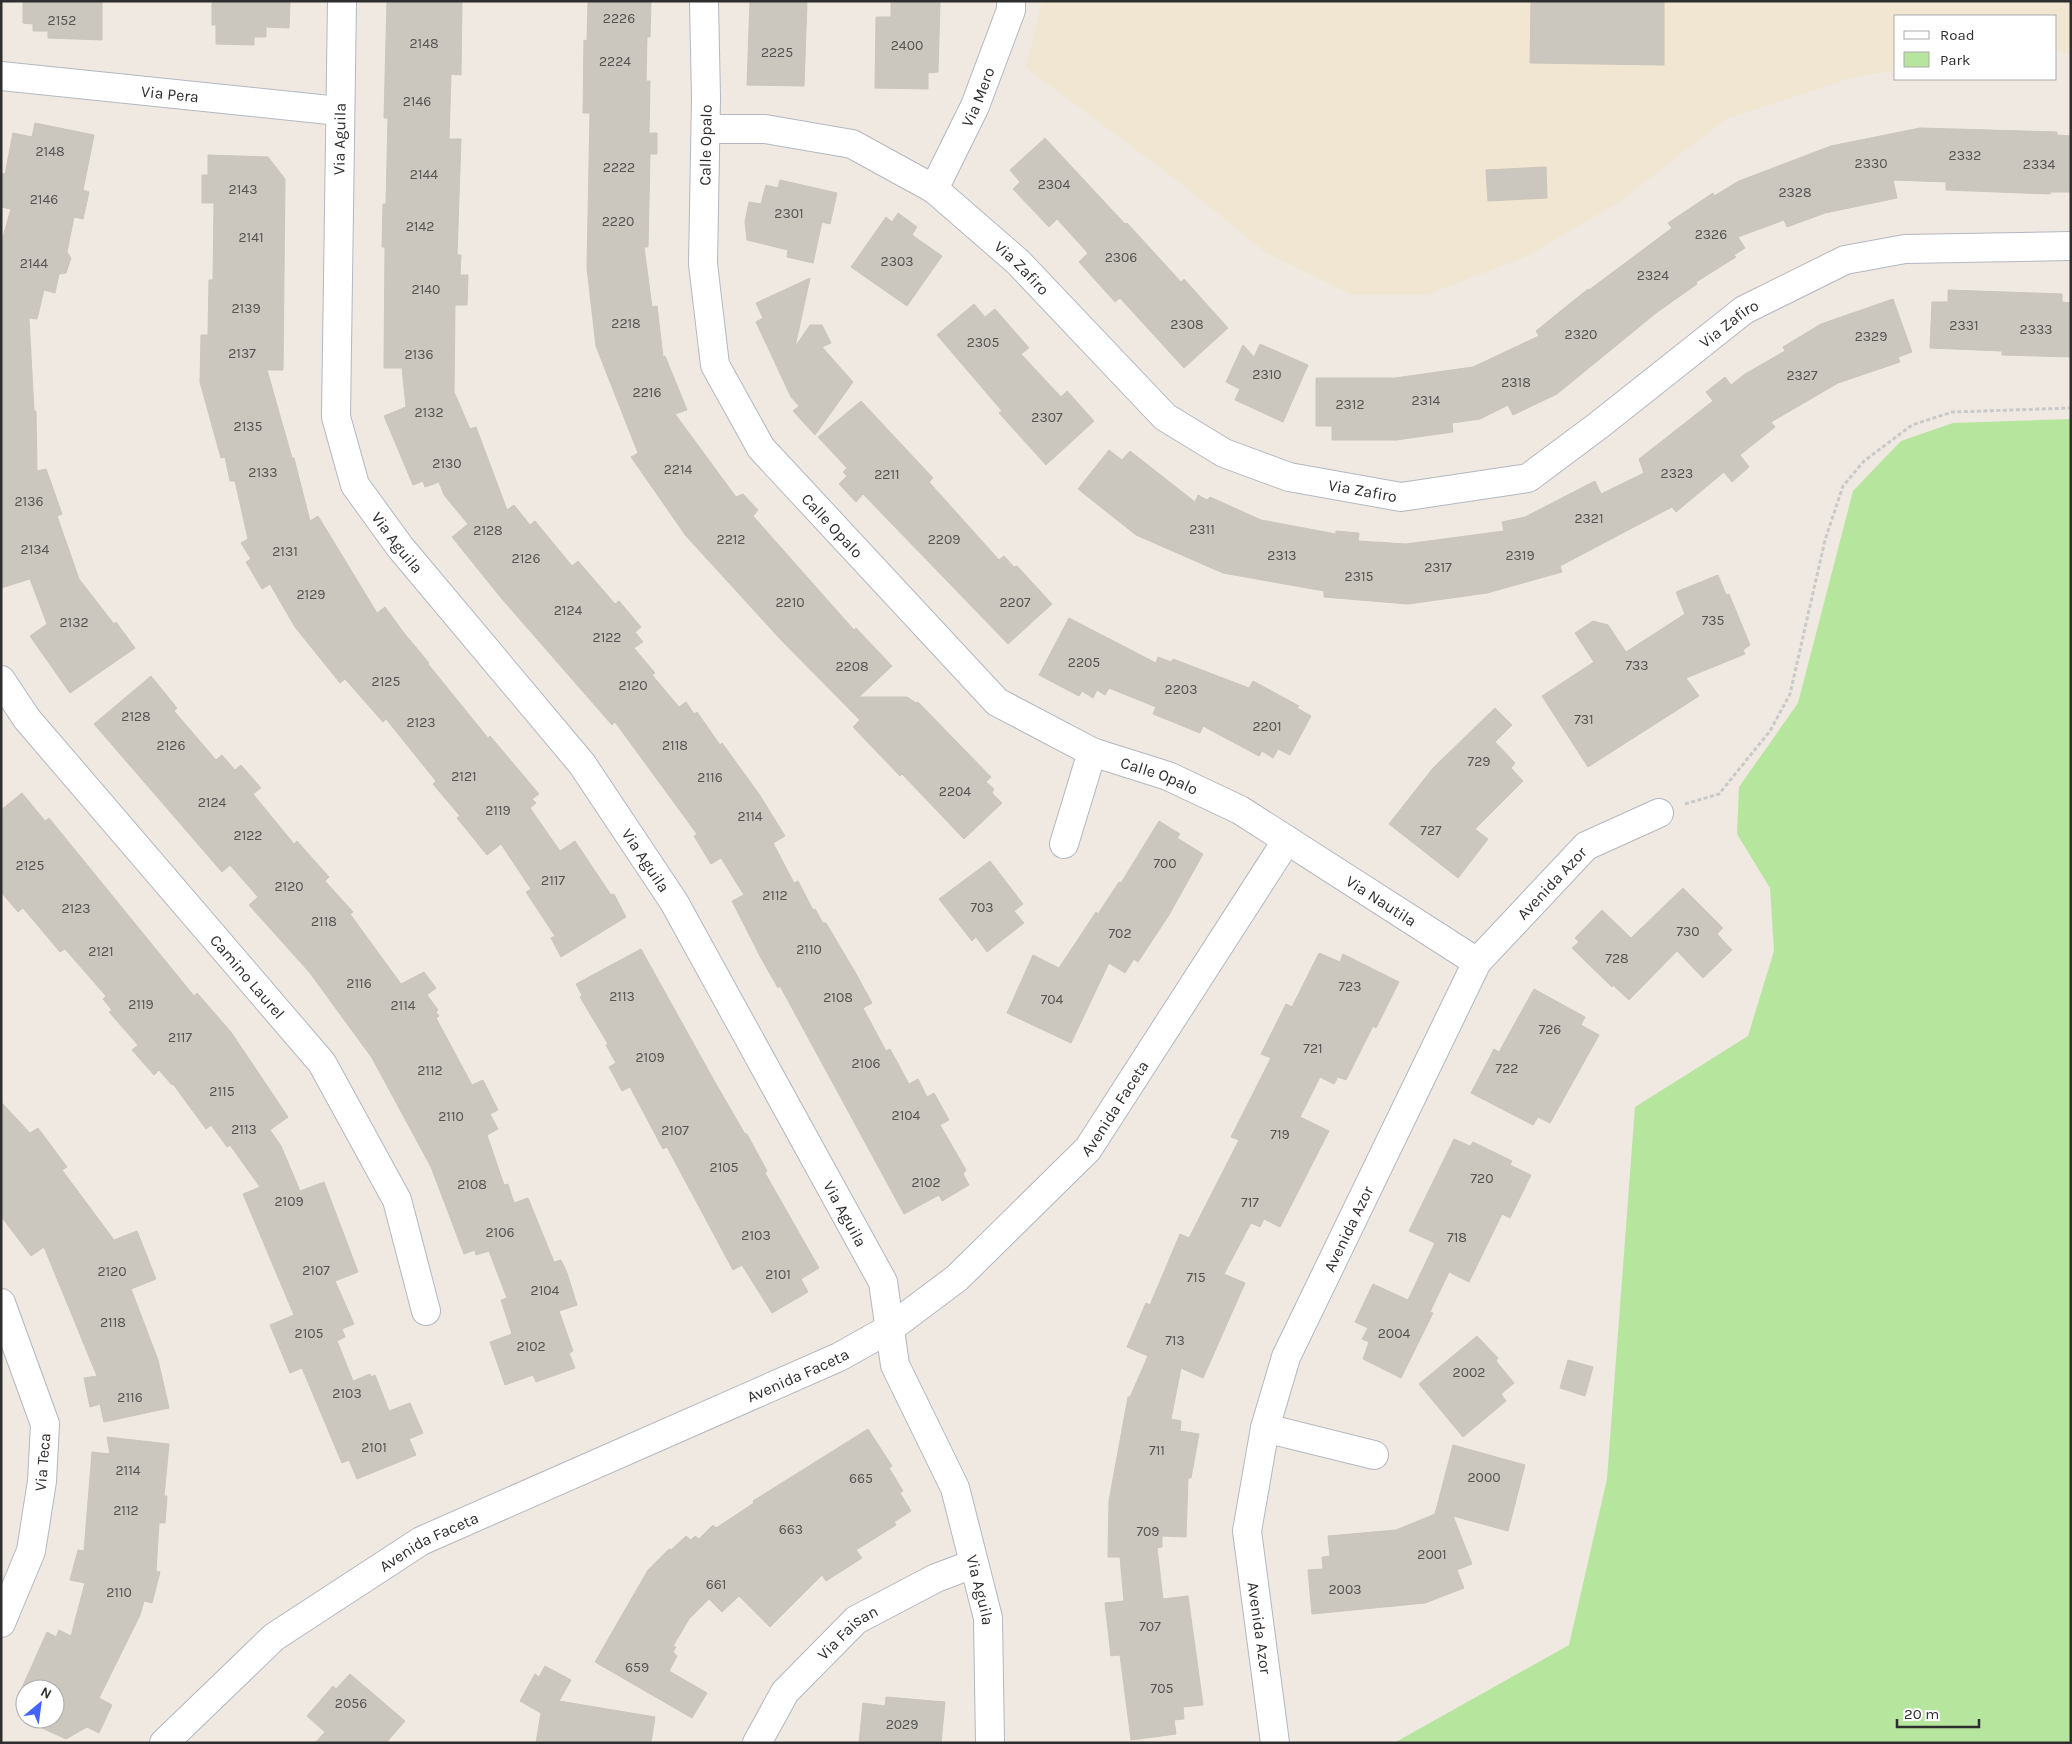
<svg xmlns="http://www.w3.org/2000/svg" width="2072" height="1744" viewBox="0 0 2072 1744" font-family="Karla,sans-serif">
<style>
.education{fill:#f0e6d1}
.green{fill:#b6e59e}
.building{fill:#cbc7bf;stroke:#cbc5ba}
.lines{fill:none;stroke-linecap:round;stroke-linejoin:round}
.minor-casing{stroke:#b4b7c1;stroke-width:30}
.path{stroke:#c9c9c9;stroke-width:3;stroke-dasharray:4 2.5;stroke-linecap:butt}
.minor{stroke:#fff;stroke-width:28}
.labels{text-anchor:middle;stroke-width:4;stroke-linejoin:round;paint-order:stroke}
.number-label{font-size:14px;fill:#555452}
.street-label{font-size:16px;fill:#2e2e2e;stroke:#fff}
</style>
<rect width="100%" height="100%" fill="#efe9e1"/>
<polygon class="education" points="1042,1 2071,1 2071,54 2056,52 2056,16 1896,16 1896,70 1851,78 1726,119 1619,202 1527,256 1426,295 1352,295 1265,252 1173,177 1026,68"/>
<polygon class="green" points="2071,419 2071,1743 1394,1743 1569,1645 1607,1479 1635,1107 1748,1036 1774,951 1770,888 1737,834 1739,787 1798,703 1853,491 1901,441 1953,423"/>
<g class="building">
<polygon points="23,1 102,1 102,40 48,38 48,31 33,31 33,24 23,23"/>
<polygon points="212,1 290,1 289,28 266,27 266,37 254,37 254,45 216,44 216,25 212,25"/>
<polygon points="387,1 462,1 461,75 451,74 449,139 461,139 457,255 461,255 460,275 468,275 467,305 455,305 454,392 470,429 476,427 507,510 514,505 530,525 535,521 572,566 578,561 615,604 619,601 641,627 635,632 643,642 634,648 655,673 652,675 679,707 686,702 694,714 697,712 720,745 722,743 759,794 785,836 773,843 794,883 798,881 813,910 815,909 823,923 826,923 855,972 872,1003 863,1008 886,1051 890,1049 909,1084 918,1079 927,1097 934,1093 949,1120 940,1125 966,1170 963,1174 969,1185 942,1201 939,1195 904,1214 780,986 778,988 761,958 732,901 744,895 721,858 711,864 694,836 697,834 615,722 612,725 502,599 452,537 468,524 444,495 439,482 425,487 423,481 413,485 384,416 406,407 402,368 384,368 385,247 382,247 383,204 386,204 388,118 384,118"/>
<polygon points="588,1 651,1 650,37 647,37 646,81 650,81 649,133 657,133 657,154 650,154 648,247 644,247 652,307 657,306 663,357 665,356 687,410 675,414 736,497 743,494 758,510 753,516 854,630 856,628 892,666 859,697 907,697 916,703 918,702 991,777 986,782 994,789 992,793 1002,803 964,839 902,774 900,776 853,727 860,720 782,641 686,536 631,457 638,453 596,346 587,268 590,113 583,113 584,40 587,41"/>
<polygon points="750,1 807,1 804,86 747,85"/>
<polygon points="891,1 940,1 938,72 928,73 928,89 875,88 876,17 891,17"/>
<polygon points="1531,1 1664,1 1664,65 1530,63"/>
<polygon points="35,123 94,135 83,190 89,192 83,219 74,217 67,252 71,258 66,273 59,274 55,293 44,290 37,319 29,318 34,411 36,411 37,471 46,469 50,480 62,514 57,516 79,579 114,624 116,622 135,648 70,693 30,636 47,624 30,579 1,588 1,244 11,209 1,207 1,173 5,174 13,133 32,137"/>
<polygon points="1920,128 2057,132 2057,135 2071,136 2071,192 2051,192 2050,194 1946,190 1946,182 1893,180 1897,198 1825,213 1787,227 1784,220 1738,237 1745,248 1734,255 1736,257 1696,282 1697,284 1656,313 1557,394 1513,415 1508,405 1480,419 1452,423 1453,432 1396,440 1332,440 1332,426 1316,426 1316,378 1395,378 1473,367 1539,336 1536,331 1588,289 1589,290 1672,228 1668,223 1713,193 1714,196 1739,181 1831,146"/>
<polygon points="1045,138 1125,224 1127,223 1181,282 1184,279 1228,328 1184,368 1120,298 1115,302 1079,262 1088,253 1057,219 1049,227 1013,189 1020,182 1010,170"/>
<polygon points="208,155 268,157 285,179 283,370 267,370 292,458 294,458 310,521 318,516 377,613 385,607 404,633 429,663 428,664 488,738 490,736 539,794 532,799 536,803 530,808 560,851 575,841 611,895 614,894 626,917 561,957 551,938 555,936 526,892 531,889 501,844 487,855 457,818 460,816 433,784 436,781 386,719 383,722 345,679 340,683 295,627 270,584 262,589 246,562 251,559 241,543 248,539 235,481 230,481 225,457 221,458 200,382 201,335 208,335 209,280 213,280 214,203 202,203 202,175 208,175"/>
<polygon points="1546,167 1547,198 1488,201 1486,170"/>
<polygon points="780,180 837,193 830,224 822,222 813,263 787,257 788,250 747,240 745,222 749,202 761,204 766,185 778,188"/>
<polygon points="898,213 917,227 912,235 942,256 907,306 851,267 886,217 892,222"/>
<polygon points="810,278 795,347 810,325 822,325 831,343 822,347 853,382 815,435 793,411 799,406 791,397 756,322 763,318 756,303"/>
<polygon points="1948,290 2062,294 2062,302 2071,303 2071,357 2002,355 2002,351 1930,348 1932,302 1948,302"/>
<polygon points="1893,299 1912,352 1898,357 1900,362 1838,383 1771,422 1775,427 1740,455 1749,467 1732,482 1724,472 1676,512 1672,507 1560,566 1562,572 1487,593 1408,604 1324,597 1324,591 1223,573 1136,535 1078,489 1109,450 1122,460 1130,451 1195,502 1198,495 1207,500 1210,497 1261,520 1336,534 1336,531 1359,533 1358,541 1406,544 1504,531 1502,522 1525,517 1595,481 1601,494 1644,473 1639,459 1713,401 1706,392 1725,377 1731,385 1745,374 1785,351 1783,347 1821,324"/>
<polygon points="974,304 985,317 995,309 1029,348 1021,354 1061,397 1067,391 1094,421 1046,465 999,413 1002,411 937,335"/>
<polygon points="1260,344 1308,365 1283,422 1235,400 1240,389 1226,382 1243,345 1254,357"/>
<polygon points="861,401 933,478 929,482 999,560 1004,556 1014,567 1017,566 1052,604 1008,644 863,494 856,502 839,484 847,476 843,472 847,468 818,437"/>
<polygon points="1718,575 1726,595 1729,594 1750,645 1743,650 1745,654 1686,678 1699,696 1588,767 1542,696 1594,662 1575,633 1593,621 1608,625 1626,652 1685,614 1676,592"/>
<polygon points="1069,618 1156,663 1158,657 1171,662 1173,659 1249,688 1253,681 1299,706 1297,708 1311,716 1290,755 1278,749 1273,758 1262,751 1259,756 1203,726 1200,733 1153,714 1156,707 1109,688 1105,695 1097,690 1093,698 1082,691 1079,696 1039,675"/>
<polygon points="151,676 177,708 174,711 216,760 222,755 235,770 241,765 261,788 253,794 294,844 297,841 329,877 325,881 353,912 350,914 401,984 424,972 436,988 427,995 438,1010 436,1012 439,1016 436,1018 472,1085 483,1080 498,1110 490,1114 498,1129 487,1135 504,1185 508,1184 514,1203 528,1198 554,1262 561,1260 567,1273 577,1305 559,1311 573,1351 569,1353 575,1368 536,1382 533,1375 505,1385 490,1342 512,1334 501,1300 507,1298 489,1251 476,1255 475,1250 464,1254 431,1167 372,1058 310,973 249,905 258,897 230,865 222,872 94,724"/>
<polygon points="1495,708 1512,725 1495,742 1515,763 1511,768 1523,781 1475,829 1488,839 1458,878 1389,824 1433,768"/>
<polygon points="22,793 45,821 49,818 194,996 197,993 231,1032 288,1117 270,1130 281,1146 300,1191 324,1182 358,1272 335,1281 354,1324 342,1329 345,1337 337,1341 353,1381 370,1374 371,1377 375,1375 389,1411 410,1403 423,1433 409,1439 416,1455 357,1479 349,1460 342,1463 302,1368 290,1373 270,1325 294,1315 243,1194 260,1187 230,1145 227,1147 211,1125 206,1129 173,1084 172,1085 159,1070 154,1075 132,1050 138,1045 109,1012 112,1010 103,999 106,996 65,949 60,952 23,908 18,912 1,892 1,810"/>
<polygon points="1159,821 1180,834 1177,838 1203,854 1169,915 1138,962 1134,959 1125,973 1109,963 1071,1043 1007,1013 1033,955 1059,968 1096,912 1098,914 1119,882 1121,883"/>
<polygon points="990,861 1023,904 1014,911 1024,923 987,952 976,937 972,941 939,899"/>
<polygon points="1683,888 1723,928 1717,934 1732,950 1703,978 1677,951 1629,1000 1613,985 1612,987 1572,948 1579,942 1575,938 1602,910 1631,938"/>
<polygon points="641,949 716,1084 745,1134 747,1134 767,1171 765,1173 819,1268 801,1279 808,1292 772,1313 742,1265 733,1270 667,1147 663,1149 630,1087 622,1091 609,1067 616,1063 606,1045 608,1044 580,997 582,995 576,984"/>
<polygon points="1319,953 1340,962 1343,954 1399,982 1376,1028 1373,1026 1346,1080 1338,1077 1334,1084 1320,1077 1300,1117 1329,1131 1280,1227 1264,1219 1260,1227 1251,1223 1224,1274 1245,1283 1203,1378 1181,1368 1171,1419 1181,1421 1180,1431 1199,1434 1191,1478 1188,1478 1186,1537 1162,1536 1162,1547 1157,1548 1163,1599 1188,1596 1203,1705 1183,1707 1184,1719 1174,1720 1176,1734 1131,1740 1120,1655 1111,1656 1105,1603 1124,1601 1120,1557 1108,1557 1109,1501 1128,1397 1130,1397 1148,1356 1127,1347 1146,1303 1150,1305 1180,1234 1189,1238 1239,1140 1231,1137 1271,1058 1261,1054 1286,1004 1292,1007"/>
<polygon points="1534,989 1585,1017 1581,1025 1599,1035 1550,1123 1538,1117 1533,1125 1471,1093 1494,1049 1499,1052"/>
<polygon points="1,1102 30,1133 38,1128 67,1167 62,1170 114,1240 137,1231 156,1279 131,1289 158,1360 169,1408 104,1422 100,1404 90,1407 84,1378 97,1376 44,1247 31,1256 1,1216"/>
<polygon points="1454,1139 1470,1146 1473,1142 1512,1161 1510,1165 1531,1175 1510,1218 1502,1214 1469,1282 1449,1272 1430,1312 1433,1313 1401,1378 1363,1359 1369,1342 1362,1339 1368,1328 1355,1322 1373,1284 1408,1300 1435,1243 1409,1231"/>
<polygon points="1477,1336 1498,1358 1496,1361 1514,1383 1501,1394 1506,1401 1463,1437 1419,1384"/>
<polygon points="1568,1360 1593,1367 1585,1396 1560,1388"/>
<polygon points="868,1429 892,1466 889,1468 903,1491 900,1493 911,1511 894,1522 896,1525 856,1550 862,1558 826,1581 822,1575 770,1627 739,1596 722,1612 709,1599 689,1619 673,1646 676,1647 673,1652 677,1656 669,1671 707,1693 692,1718 595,1662 648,1570 669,1549 671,1550 686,1536 691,1540 695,1536 699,1539 713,1525 716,1528 754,1503 753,1501"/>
<polygon points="107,1437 169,1444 164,1496 167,1496 165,1523 159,1523 156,1571 160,1572 152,1603 144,1601 140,1615 99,1698 112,1705 99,1733 87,1727 66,1739 31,1723 32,1719 55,1719 55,1689 25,1689 25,1703 17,1699 47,1632 56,1637 59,1630 71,1636 85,1583 70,1580 78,1550 84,1551 92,1452 110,1454"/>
<polygon points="1453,1445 1525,1465 1508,1531 1453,1516 1472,1564 1457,1570 1464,1588 1425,1603 1312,1614 1308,1570 1323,1569 1322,1557 1330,1556 1328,1536 1396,1530 1435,1514"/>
<polygon points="545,1666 571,1680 559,1701 655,1717 651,1743 536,1743 541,1713 520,1701 535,1674 539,1677"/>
<polygon points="350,1674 405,1721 386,1743 315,1743 325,1732 307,1716 333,1686 336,1689"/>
<polygon points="886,1697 945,1702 941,1743 859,1743 863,1703 885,1706"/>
</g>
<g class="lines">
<defs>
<g id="minor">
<path id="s1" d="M 342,1 L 336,417 L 355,485 L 400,547 L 582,764 L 674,902 L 883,1282 L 895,1365 L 955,1488 L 988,1618 L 990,1743"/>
<path id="s2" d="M 704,1 L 706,98 L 703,264 L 715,365 L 761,448 L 997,702 L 1092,752 L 1168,776 L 1240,810 L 1477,962"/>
<path id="s3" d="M 1,76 L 339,111"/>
<path id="s4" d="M 706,129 L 765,129 L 852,144 L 934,189 L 1018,262 L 1165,417 L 1224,453 L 1289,477 L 1401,497 L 1528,478 L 1599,425 L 1744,310 L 1845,260 L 1905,249 L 2071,246"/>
<path id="s5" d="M 934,189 L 975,106 L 1011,10 L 1011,1"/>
<path id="s6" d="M 1,680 L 27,719 L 322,1063 L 397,1200 L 426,1311"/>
<polyline points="1064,844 1092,752"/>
<polyline points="1,1303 45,1424 42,1481 31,1551 1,1623"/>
<polyline points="1265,1428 1374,1455"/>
<path id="s7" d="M 164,1743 L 274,1637 L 421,1541 L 839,1357 L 889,1329 L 957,1278 L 1088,1149 L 1287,840"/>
<path id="s8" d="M 757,1743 L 785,1692 L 856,1620 L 936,1578 L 973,1564"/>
<path id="s9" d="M 1275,1743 L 1247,1531 L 1265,1428 L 1286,1357 L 1477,962 L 1586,846 L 1659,813"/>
</g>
</defs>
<use href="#minor" class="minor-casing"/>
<polyline class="path" points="1685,804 1719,794 1770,731 1790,694 1825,540 1843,486 1864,461 1912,425 1952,412 2071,408"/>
<use href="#minor" class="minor"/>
</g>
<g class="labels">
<g class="number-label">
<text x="619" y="23">2226</text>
<text x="62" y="25">2152</text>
<text x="424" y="48">2148</text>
<text x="907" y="50">2400</text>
<text x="777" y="57">2225</text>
<text x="615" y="66">2224</text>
<text x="417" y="106">2146</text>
<text x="50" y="156">2148</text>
<text x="1965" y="160">2332</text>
<text x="1871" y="168">2330</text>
<text x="2039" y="169">2334</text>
<text x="619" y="172">2222</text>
<text x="424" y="179">2144</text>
<text x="1054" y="189">2304</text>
<text x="243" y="194">2143</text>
<text x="1795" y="197">2328</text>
<text x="44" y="204">2146</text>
<text x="789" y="218">2301</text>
<text x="618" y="226">2220</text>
<text x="420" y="231">2142</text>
<text x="1711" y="239">2326</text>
<text x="251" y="242">2141</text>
<text x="1121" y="262">2306</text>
<text x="897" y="266">2303</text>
<text x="34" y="268">2144</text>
<text x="1653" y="280">2324</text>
<text x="426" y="294">2140</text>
<text x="246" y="313">2139</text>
<text x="626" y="328">2218</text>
<text x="1187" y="329">2308</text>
<text x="1964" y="330">2331</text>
<text x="2036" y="334">2333</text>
<text x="1581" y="339">2320</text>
<text x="1871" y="341">2329</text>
<text x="983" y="347">2305</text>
<text x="242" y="358">2137</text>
<text x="419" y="359">2136</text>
<text x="1267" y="379">2310</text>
<text x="1802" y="380">2327</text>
<text x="1516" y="387">2318</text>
<text x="647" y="397">2216</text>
<text x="1426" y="405">2314</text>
<text x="1350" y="409">2312</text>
<text x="429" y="417">2132</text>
<text x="1047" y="422">2307</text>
<text x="248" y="431">2135</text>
<text x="447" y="468">2130</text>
<text x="678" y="474">2214</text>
<text x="263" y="477">2133</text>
<text x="1677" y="478">2323</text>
<text x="887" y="479">2211</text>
<text x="29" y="506">2136</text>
<text x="1589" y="523">2321</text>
<text x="1202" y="534">2311</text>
<text x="488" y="535">2128</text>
<text x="731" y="544">2212</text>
<text x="944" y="544">2209</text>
<text x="35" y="554">2134</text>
<text x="285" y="556">2131</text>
<text x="1282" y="560">2313</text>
<text x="1520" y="560">2319</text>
<text x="526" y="563">2126</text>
<text x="1438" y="572">2317</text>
<text x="1359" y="581">2315</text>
<text x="311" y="599">2129</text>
<text x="790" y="607">2210</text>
<text x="1015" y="607">2207</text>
<text x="568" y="615">2124</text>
<text x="1713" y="625">735</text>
<text x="74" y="627">2132</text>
<text x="607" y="642">2122</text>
<text x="1084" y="667">2205</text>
<text x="1637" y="670">733</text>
<text x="852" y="671">2208</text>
<text x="386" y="686">2125</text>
<text x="633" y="690">2120</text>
<text x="1181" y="694">2203</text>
<text x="136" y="721">2128</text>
<text x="1584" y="724">731</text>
<text x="421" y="727">2123</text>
<text x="1267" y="731">2201</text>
<text x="171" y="750">2126</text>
<text x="675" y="750">2118</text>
<text x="1479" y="766">729</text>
<text x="464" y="781">2121</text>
<text x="710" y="782">2116</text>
<text x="955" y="796">2204</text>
<text x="212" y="807">2124</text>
<text x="498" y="815">2119</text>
<text x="750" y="821">2114</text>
<text x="1431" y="835">727</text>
<text x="248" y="840">2122</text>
<text x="1165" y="868">700</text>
<text x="30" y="870">2125</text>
<text x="553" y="885">2117</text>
<text x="289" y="891">2120</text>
<text x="775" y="900">2112</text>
<text x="982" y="912">703</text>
<text x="76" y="913">2123</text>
<text x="324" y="926">2118</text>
<text x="1688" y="936">730</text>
<text x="1120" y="938">702</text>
<text x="809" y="954">2110</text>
<text x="101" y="956">2121</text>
<text x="1617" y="963">728</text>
<text x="359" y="988">2116</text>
<text x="1350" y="991">723</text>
<text x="622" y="1001">2113</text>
<text x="838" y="1002">2108</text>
<text x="1052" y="1004">704</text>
<text x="141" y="1009">2119</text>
<text x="403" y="1010">2114</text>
<text x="1550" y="1034">726</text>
<text x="180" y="1042">2117</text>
<text x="1313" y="1053">721</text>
<text x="650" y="1062">2109</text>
<text x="866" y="1068">2106</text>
<text x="1507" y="1073">722</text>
<text x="430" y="1075">2112</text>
<text x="222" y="1096">2115</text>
<text x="906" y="1120">2104</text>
<text x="451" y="1121">2110</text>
<text x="244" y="1134">2113</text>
<text x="675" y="1135">2107</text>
<text x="1280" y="1139">719</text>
<text x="724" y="1172">2105</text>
<text x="1482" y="1183">720</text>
<text x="926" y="1187">2102</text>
<text x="472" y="1189">2108</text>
<text x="289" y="1206">2109</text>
<text x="1250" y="1207">717</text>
<text x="500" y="1237">2106</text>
<text x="756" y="1240">2103</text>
<text x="1457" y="1242">718</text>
<text x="316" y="1275">2107</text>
<text x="112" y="1276">2120</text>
<text x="778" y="1279">2101</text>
<text x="1196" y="1282">715</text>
<text x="545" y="1295">2104</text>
<text x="113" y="1327">2118</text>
<text x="309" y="1338">2105</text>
<text x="1394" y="1338">2004</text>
<text x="1175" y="1345">713</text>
<text x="531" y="1351">2102</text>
<text x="1469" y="1377">2002</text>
<text x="347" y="1398">2103</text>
<text x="130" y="1402">2116</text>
<text x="374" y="1452">2101</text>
<text x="1157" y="1455">711</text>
<text x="128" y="1475">2114</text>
<text x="1484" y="1482">2000</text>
<text x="861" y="1483">665</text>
<text x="126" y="1515">2112</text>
<text x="791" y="1534">663</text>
<text x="1148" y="1536">709</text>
<text x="1432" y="1559">2001</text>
<text x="716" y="1589">661</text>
<text x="1345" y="1594">2003</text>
<text x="119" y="1597">2110</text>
<text x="1150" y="1631">707</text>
<text x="637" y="1672">659</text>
<text x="1162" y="1693">705</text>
<text x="351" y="1708">2056</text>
<text x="902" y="1729">2029</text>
</g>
<g class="street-label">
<text dy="6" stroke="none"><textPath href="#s3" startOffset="170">Via Pera</textPath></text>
<text dy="6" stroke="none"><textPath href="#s5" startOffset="102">Via Mero</textPath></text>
<text transform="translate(339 139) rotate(-89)" y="6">Via Aguila</text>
<text transform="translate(705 145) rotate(-89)" y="6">Calle Opalo</text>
<text dy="6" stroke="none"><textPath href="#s4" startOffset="359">Via Zafiro</textPath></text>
<text dy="6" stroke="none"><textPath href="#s4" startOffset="1200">Via Zafiro</textPath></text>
<text dy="6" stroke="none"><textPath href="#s4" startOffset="779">Via Zafiro</textPath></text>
<text dy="6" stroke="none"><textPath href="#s2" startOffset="565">Calle Opalo</textPath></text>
<text dy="6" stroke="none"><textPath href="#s1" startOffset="558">Via Aguila</textPath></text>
<text dy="6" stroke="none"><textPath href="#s2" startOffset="985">Calle Opalo</textPath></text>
<text dy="6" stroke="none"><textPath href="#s1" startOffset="962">Via Aguila</textPath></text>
<text dy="6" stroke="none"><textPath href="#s9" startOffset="940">Avenida Azor</textPath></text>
<text dy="6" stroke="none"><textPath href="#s2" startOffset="1241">Via Nautila</textPath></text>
<text dy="6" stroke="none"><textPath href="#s6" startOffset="386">Camino Laurel</textPath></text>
<text dy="6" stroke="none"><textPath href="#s7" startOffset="1160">Avenida Faceta</textPath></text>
<text dy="6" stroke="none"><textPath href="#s1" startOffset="1368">Via Aguila</textPath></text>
<text dy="6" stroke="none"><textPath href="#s9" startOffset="535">Avenida Azor</textPath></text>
<text dy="6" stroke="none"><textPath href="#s7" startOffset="740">Avenida Faceta</textPath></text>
<text transform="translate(42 1462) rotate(-85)" y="6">Via Teca</text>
<text dy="6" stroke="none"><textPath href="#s7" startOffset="335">Avenida Faceta</textPath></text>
<text dy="6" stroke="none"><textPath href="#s1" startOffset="1772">Via Aguila</textPath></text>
<text transform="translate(1260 1628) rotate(82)" y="6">Avenida Azor</text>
<text dy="6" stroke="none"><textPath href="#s8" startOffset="145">Via Faisan</textPath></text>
</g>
</g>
<rect width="2072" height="1744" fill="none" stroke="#2e2e2e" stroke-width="5"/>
<rect x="1894" y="15" width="162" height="65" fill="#ffffff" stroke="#ababab"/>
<rect x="1904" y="31" width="25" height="8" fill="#ffffff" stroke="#ababab"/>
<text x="1940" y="40" font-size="15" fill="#2e2e2e">Road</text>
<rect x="1904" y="52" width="25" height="15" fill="#b6e59e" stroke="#ababab"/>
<text x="1940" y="65" font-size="15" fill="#2e2e2e">Park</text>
<g transform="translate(40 1704) rotate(29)"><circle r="24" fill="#ffffff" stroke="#ababab"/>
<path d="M0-4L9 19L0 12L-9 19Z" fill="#4264fb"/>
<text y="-8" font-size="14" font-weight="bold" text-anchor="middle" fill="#2e2e2e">N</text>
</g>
<path d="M1897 1719v8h82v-8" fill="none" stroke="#2e2e2e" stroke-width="2.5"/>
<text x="1904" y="1719" font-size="15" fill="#2e2e2e" stroke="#ffffff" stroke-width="4" paint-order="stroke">20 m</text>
</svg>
